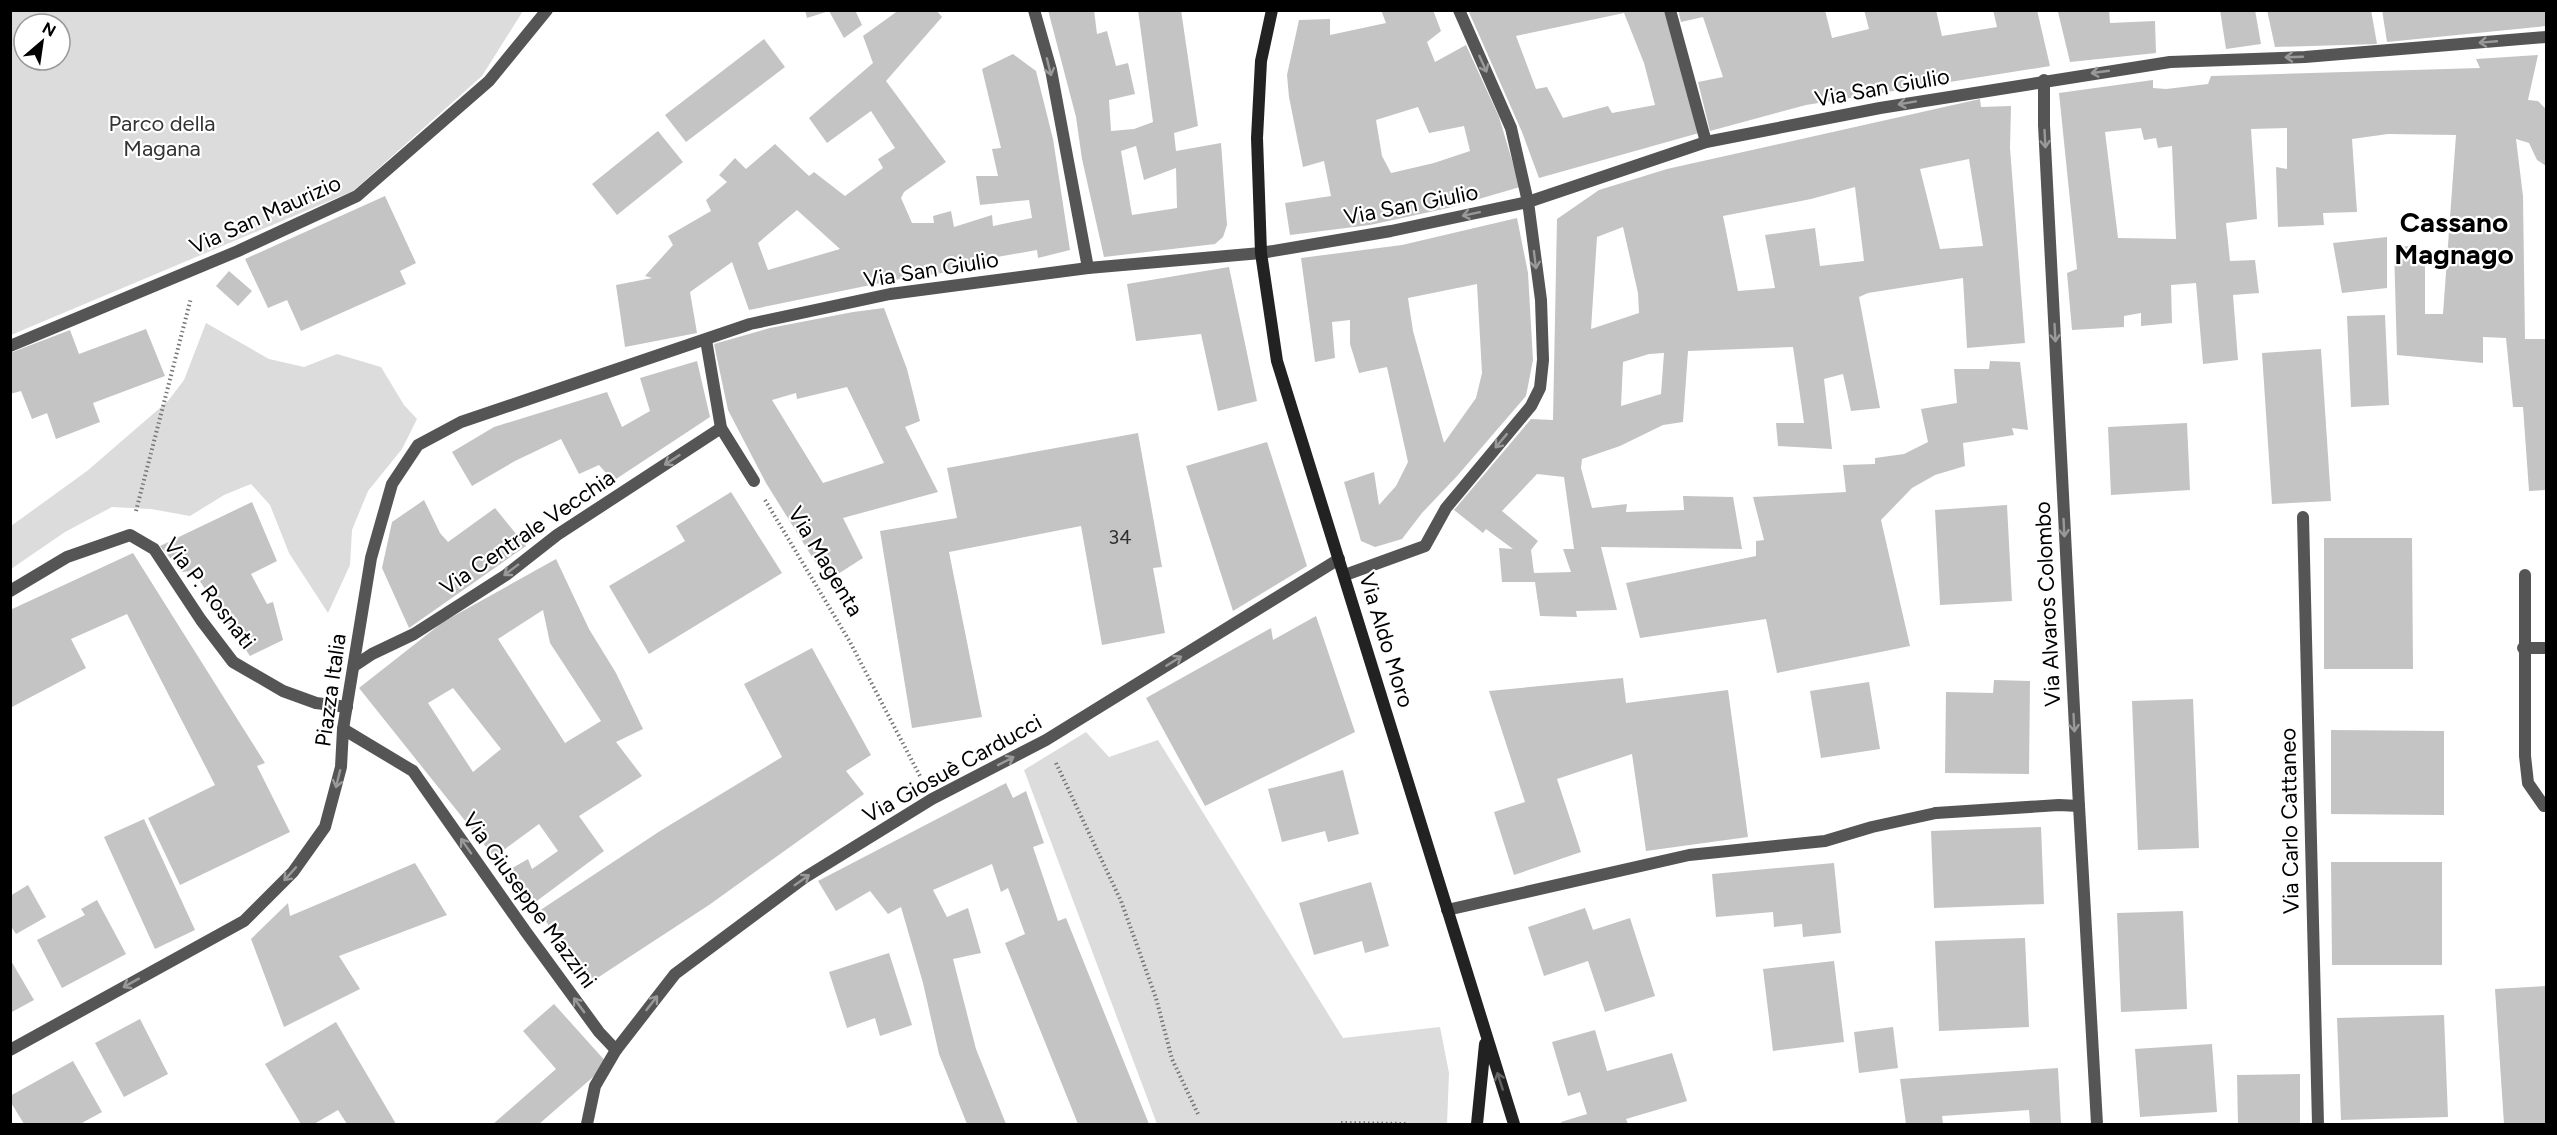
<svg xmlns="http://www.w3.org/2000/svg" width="2557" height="1135" viewBox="0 0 2557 1135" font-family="Figtree,sans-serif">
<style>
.green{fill:#dcdcdc;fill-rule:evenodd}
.building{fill:#c4c4c4;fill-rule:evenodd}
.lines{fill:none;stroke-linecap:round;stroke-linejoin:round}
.path{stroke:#777;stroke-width:4;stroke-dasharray:1.5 3;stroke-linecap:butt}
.lane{stroke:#555;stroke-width:12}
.street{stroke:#555;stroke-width:12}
.secondary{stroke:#222;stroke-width:12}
.oneway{stroke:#999}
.oneway2{stroke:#646464}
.labels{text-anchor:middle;stroke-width:4.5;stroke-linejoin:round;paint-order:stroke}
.number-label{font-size:20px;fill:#313131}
.street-label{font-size:22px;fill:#000;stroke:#fff}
.park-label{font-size:22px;fill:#333;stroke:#fff}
.district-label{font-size:28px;font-weight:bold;fill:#000;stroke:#fff}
</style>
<rect width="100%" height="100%" fill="#fff"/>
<g class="green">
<path d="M 11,10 L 523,10 L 523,11 L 482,76 L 353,191 L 11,335 ZM 24,24 L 60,24 L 60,60 L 24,60 Z"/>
<polygon points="206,323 269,359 304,367 337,354 381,367 404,405 417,419 402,449 368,491 352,530 350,565 328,613 289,553 270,505 251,484 224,495 190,516 151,509 112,507 65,532 11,569 11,526 87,471 168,401 184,380"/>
<polygon points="1086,732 1109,757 1158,740 1343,1038 1440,1027 1449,1073 1447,1124 1157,1124 1024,770"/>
</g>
<g class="building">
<polygon points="805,10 855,10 862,25 844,38 829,11 807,18"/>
<path d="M 899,10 L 936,10 L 942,17 L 886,81 L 946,162 L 904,192 L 901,198 L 912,223 L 934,223 L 933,216 L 951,211 L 954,227 L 992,215 L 993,226 L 1032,218 L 1029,200 L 980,205 L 976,176 L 998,176 L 992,149 L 1001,148 L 982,69 L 1013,54 L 1036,71 L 1053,139 L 1070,250 L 1038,258 L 1037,250 L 997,257 L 942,273 L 900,279 L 749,310 L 732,262 L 690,292 L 697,333 L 625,347 L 616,285 L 652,278 L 645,276 L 673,245 L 668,236 L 711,211 L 706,200 L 727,182 L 719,175 L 735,158 L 746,169 L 775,144 L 809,176 L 814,172 L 845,196 L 883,168 L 878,159 L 895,148 L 871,111 L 827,143 L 809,118 L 873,63 L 863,36 ZM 797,210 L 840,249 L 768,270 L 758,243 Z"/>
<path d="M 1048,10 L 1094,10 L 1097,34 L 1107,31 L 1116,66 L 1128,63 L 1135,94 L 1109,100 L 1111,131 L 1134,129 L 1153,122 L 1138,10 L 1181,10 L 1198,126 L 1174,133 L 1176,151 L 1221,143 L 1227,225 L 1223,237 L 1215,244 L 1104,257 L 1082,159 L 1076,117 ZM 1136,146 L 1144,180 L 1176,168 L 1177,208 L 1132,215 L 1121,151 Z"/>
<path d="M 1381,10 L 1433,10 L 1441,31 L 1427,42 L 1435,62 L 1466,45 L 1499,117 L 1520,187 L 1448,208 L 1370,225 L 1290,235 L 1285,203 L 1331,196 L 1324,161 L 1303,167 L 1289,97 L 1287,75 L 1299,20 L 1330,19 L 1330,35 L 1386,23 ZM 1418,107 L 1429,133 L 1464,126 L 1470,151 L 1434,163 L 1391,173 L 1382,156 L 1376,120 Z"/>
<path d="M 1468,10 L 1665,10 L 1699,133 L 1539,178 L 1522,132 ZM 1624,13 L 1644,63 L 1655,105 L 1612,113 L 1608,106 L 1563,118 L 1547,87 L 1536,89 L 1516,36 Z"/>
<polygon points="1678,10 1825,10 1832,38 1869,29 1864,10 1936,10 1942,36 1997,27 1993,10 2037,10 2050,66 1806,105 1710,131 1698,82 1723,77 1703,17 1681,22"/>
<polygon points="2068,10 2109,10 2110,23 2155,21 2156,53 2070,62 2058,12"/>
<polygon points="2220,10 2255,10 2261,44 2226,49"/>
<polygon points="2267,10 2371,10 2377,44 2275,47"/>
<polygon points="2382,10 2546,10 2546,26 2387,42"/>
<polygon points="764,39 785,67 686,142 665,115"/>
<path d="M 2538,55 L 2528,100 L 2538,101 L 2546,109 L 2546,166 L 2537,160 L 2529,143 L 2516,139 L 2523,196 L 2525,339 L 2546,339 L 2546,490 L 2529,491 L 2523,407 L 2513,407 L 2506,338 L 2483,337 L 2483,363 L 2397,355 L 2394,247 L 2409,246 L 2411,252 L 2425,252 L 2425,314 L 2443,314 L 2456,135 L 2388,134 L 2352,139 L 2357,212 L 2323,213 L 2324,225 L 2278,227 L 2276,167 L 2287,169 L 2287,128 L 2251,129 L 2257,219 L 2226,223 L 2230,261 L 2255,260 L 2259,293 L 2233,295 L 2238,360 L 2203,364 L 2196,283 L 2171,285 L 2172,323 L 2141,326 L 2141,313 L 2124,316 L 2124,327 L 2072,330 L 2067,273 L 2077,269 L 2059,93 L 2153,80 L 2153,88 L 2166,89 L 2208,84 L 2211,76 L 2480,68 L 2476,59 ZM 2141,128 L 2144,140 L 2156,138 L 2158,148 L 2172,146 L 2176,239 L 2118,238 L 2105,132 Z"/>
<path d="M 1980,99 L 1981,107 L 2011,106 L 2010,148 L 2025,343 L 1967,348 L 1963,278 L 1868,293 L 1859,297 L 1880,408 L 1851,411 L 1843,374 L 1824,379 L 1832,449 L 1778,446 L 1776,423 L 1804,423 L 1793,347 L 1688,351 L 1683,422 L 1663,425 L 1620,446 L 1582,459 L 1581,468 L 1592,508 L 1627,504 L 1626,512 L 1684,510 L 1683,496 L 1733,497 L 1742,549 L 1601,547 L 1617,610 L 1576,611 L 1577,617 L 1540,616 L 1535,582 L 1502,582 L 1499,548 L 1513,549 L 1486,529 L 1483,533 L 1454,510 L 1531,419 L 1553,420 L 1557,219 L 1599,190 L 1667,169 ZM 1969,159 L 1983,246 L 1940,249 L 1920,169 ZM 1855,187 L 1864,261 L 1820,266 L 1815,228 L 1765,235 L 1775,288 L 1738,291 L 1723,216 L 1811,199 ZM 1623,227 L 1638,293 L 1639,313 L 1591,329 L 1597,237 ZM 1664,353 L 1661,394 L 1621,406 L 1623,362 L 1649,354 ZM 1537,474 L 1564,477 L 1574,549 L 1563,549 L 1571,572 L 1534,573 L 1531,550 L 1538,541 L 1502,511 Z"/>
<polygon points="658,131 683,162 617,215 592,184"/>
<polygon points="385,196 416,263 400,271 406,284 301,331 287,300 268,308 245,259"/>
<path d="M 1517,218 L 1528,273 L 1533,360 L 1526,396 L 1458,475 L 1422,513 L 1402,539 L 1375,547 L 1361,541 L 1344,482 L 1374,472 L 1379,505 L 1396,486 L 1408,462 L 1387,367 L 1359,373 L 1350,344 L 1350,320 L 1332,322 L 1335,358 L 1315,362 L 1301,258 L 1402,245 ZM 1477,284 L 1482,373 L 1476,398 L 1444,443 L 1413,331 L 1408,298 Z"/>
<polygon points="2387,237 2387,288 2342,293 2333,243"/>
<polygon points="1229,267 1257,401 1218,411 1201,334 1136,341 1127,284"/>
<polygon points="229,271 252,291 238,306 216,286"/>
<path d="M 884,308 L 907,369 L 920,421 L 905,427 L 938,492 L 843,518 L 863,558 L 827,581 L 766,483 L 728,410 L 714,344 L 770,328 L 853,312 ZM 847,387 L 884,463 L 823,483 L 772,400 L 796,393 L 797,399 Z"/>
<polygon points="2385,315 2389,405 2351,407 2347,316"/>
<polygon points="146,329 165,376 93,403 100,422 56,439 47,413 32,419 21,391 10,394 10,353 70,330 79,354"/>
<polygon points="2321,349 2331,501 2272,504 2262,353"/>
<polygon points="697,361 710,417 613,481 599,465 579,474 561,439 515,461 472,486 452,452 494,427 607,392 622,427 650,411 640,378"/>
<polygon points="1990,361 2020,362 2028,430 2012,428 2014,435 1963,443 1965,466 1935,475 1912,488 1881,520 1910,646 1777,673 1766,619 1640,638 1626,583 1756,556 1756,541 1764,540 1753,497 1846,492 1843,465 1875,464 1875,458 1904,454 1928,442 1921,409 1957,403 1954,369 1989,369"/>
<polygon points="2187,423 2190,490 2111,495 2108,427"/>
<polygon points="1138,433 1162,567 1153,568 1165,633 1102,645 1081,526 949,552 982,717 912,728 880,531 957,518 947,468"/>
<polygon points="1267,442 1307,566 1233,611 1186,466"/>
<polygon points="731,492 782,573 649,654 609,586 685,541 676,526"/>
<polygon points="424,500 440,533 448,542 495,508 526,546 409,628 382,568 392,522"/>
<polygon points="252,502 277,561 251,574 267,604 273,602 283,640 250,656 193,571 182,572 160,546"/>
<polygon points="2007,505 2012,601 1940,605 1935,510"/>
<polygon points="2324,538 2412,538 2413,669 2324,669"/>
<polygon points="133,553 265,763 257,766 290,832 180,885 148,818 215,785 127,614 71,639 86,668 10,708 10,610"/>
<path d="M 556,559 L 589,629 L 616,673 L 643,729 L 616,742 L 642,776 L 579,816 L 604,851 L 526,909 L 502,874 L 528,859 L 532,869 L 558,851 L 539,824 L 494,857 L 359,688 L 443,622 ZM 543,610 L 550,643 L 601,721 L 565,743 L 498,639 ZM 453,688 L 501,749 L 473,772 L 428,703 Z"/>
<polygon points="1316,616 1355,732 1205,806 1146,698 1271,628 1273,640"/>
<polygon points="812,648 871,755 846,771 864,794 709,905 588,984 539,911 660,831 782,757 744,684"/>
<polygon points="1623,678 1626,703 1728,690 1748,837 1646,851 1632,754 1557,779 1581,852 1514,875 1494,812 1525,802 1489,691"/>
<polygon points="1994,680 2030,681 2029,774 1945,773 1946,692 1993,693"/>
<polygon points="1869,682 1880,749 1821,758 1810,691"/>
<polygon points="2193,699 2199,848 2138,850 2132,701"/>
<polygon points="2331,730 2444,731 2444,815 2331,814"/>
<polygon points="1343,770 1359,834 1328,842 1325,831 1282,842 1268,789"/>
<polygon points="1006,783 1013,798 1026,791 1044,843 1033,847 1058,921 1066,918 1149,1124 1078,1124 1005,943 1025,934 1008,888 1001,892 992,864 933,890 947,917 968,908 981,953 953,959 976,1049 1006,1124 967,1124 939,1054 923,983 901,907 888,914 870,891 836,911 818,881"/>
<polygon points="144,819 195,930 155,949 104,837"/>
<polygon points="2041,827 2044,904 1934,908 1931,831"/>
<polygon points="2331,862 2442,862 2442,965 2332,965"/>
<polygon points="415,863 447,915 339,956 360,989 284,1027 251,939 288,903 290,916"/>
<polygon points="1834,863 1841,933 1803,937 1802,924 1774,927 1773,912 1716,917 1712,874"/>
<polygon points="1371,882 1389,946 1365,953 1362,941 1314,955 1299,903"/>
<polygon points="28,885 46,917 16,934 10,925 10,896"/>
<polygon points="97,900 126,954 62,988 37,940 85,915 81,909"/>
<polygon points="1585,908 1593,930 1630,918 1655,996 1605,1012 1588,961 1544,976 1528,927"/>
<polygon points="2183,911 2187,1009 2121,1012 2117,913"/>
<polygon points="2025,938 2029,1027 1939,1031 1935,941"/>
<polygon points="889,953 912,1025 880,1036 875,1018 847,1028 829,972"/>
<polygon points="10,959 34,1000 10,1013"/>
<polygon points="1834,961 1844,1042 1773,1051 1763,969"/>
<polygon points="2546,986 2546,1124 2504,1124 2495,989"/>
<polygon points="554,1004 608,1064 539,1124 493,1124 556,1069 523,1031"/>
<polygon points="2444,1015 2448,1117 2341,1120 2337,1018"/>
<polygon points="140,1019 168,1074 124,1097 95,1043"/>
<polygon points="336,1022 396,1124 347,1124 338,1110 314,1124 301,1124 265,1064"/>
<polygon points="1893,1027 1898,1068 1859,1073 1854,1032"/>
<polygon points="1595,1030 1607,1071 1672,1053 1687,1101 1626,1119 1628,1124 1562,1124 1561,1122 1587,1114 1580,1092 1568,1096 1552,1042"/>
<polygon points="2212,1044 2217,1112 2140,1117 2135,1049"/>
<polygon points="73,1061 102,1112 80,1124 24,1124 10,1101 10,1096"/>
<polygon points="2058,1068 2061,1124 2030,1124 2029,1110 1942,1116 1943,1124 1906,1124 1900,1079"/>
<polygon points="2300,1074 2300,1124 2238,1124 2237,1075"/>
</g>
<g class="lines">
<g class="path">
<polyline points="765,500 850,642 921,778"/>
<polyline points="136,511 191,298"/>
<polyline points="1056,763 1121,901 1156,998 1172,1059 1198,1114"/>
<polyline points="1341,1123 1407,1124"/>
</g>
<g class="lane">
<polyline points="1670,10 1706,142"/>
<polyline points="1447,910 1689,855 1825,841 1872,827 1936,813"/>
</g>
<g class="street">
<polyline points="1034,10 1051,70 1088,268"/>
<polyline points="2044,80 2044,125 2079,806 2097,1124"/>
<polyline points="706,340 721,428 754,481"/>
<polyline points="10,346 238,251 357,196 489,81 547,10"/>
<polyline points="2303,517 2318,1124"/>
<polyline points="1345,575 1425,546 1446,508 1531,406 1540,388 1543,360 1541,300 1528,202 1511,128 1459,10"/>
<polyline points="2525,575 2525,756 2528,783 2544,806 2546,806"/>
<polyline points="10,591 67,557 130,535 154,549 201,620 233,662 283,691 316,703 347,707"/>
<polyline points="2523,648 2546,648"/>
<polyline points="354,666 372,654 414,634 506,575 557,535 721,428"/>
<polyline points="343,729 413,771 526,932 599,1032 616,1050"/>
<polyline points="1936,813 2059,805 2079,806"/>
<polyline points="10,1050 244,921 293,872 325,827 341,767 343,729 371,558 392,484 418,445 461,422 750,324 890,294 1088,268 1261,253 1391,231 1528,202 1706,142 1880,108 2170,62 2305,57 2546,37"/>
<polyline points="587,1124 595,1086 616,1050 675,974 804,878 932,799 1046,740 1339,559"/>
</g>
<g class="secondary">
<polyline points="1272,10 1261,61 1257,138 1261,253 1277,361 1514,1124"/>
<polyline points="1477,1124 1485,1044"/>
</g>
</g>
<defs><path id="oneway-shaft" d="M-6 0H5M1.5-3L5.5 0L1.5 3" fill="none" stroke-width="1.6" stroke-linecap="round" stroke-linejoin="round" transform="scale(1.5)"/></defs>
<g class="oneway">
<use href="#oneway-shaft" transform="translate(2488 42) rotate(175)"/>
<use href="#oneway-shaft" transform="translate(2294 57) rotate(178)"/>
<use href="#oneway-shaft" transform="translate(1483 64) rotate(66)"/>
<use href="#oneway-shaft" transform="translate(1049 67) rotate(76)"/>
<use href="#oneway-shaft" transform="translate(2100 72) rotate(172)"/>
<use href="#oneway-shaft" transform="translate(1907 103) rotate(170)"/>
<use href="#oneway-shaft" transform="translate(2045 139) rotate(87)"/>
<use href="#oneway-shaft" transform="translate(1471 214) rotate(168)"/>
<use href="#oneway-shaft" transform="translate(1535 260) rotate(83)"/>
<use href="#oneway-shaft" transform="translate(2055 333) rotate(87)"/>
<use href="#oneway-shaft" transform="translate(1501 441) rotate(130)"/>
<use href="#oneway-shaft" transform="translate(672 460) rotate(147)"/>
<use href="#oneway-shaft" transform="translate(2064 528) rotate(87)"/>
<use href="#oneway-shaft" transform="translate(511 570) rotate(143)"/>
<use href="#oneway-shaft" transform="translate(1174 661) rotate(-32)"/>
<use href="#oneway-shaft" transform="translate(2074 723) rotate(87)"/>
<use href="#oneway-shaft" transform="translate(1006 761) rotate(-27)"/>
<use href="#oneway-shaft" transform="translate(338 779) rotate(104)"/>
<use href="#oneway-shaft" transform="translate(466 846) rotate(-125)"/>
<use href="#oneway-shaft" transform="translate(290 874) rotate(132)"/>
<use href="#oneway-shaft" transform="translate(802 880) rotate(-35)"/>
<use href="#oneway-shaft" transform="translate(131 983) rotate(151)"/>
<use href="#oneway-shaft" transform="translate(652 1003) rotate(-52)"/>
<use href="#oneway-shaft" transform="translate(579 1005) rotate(-126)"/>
</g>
<use class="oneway2" href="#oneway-shaft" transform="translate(1500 1081) rotate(-108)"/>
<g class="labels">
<g class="number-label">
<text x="1120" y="544">34</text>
</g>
<g class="street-label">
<text transform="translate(1882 87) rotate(-10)" y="8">Via San Giulio</text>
<text transform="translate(1411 204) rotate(-11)" y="8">Via San Giulio</text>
<text transform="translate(265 214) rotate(-24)" y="8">Via San Maurizio</text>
<text transform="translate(931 269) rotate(-9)" y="8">Via San Giulio</text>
<text transform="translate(527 532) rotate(-34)" y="8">Via Centrale Vecchia</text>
<text transform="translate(826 561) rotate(59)" y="8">Via Magenta</text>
<text transform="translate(210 593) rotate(52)" y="8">Via P. Rosnati</text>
<text transform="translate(2047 604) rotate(-93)" y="8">Via Alvaros Colombo</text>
<text transform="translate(1387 640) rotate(73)" y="8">Via Aldo Moro</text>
<text transform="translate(330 690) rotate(-82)" y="8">Piazza Italia</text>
<text transform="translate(952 768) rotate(-29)" y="8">Via Giosuè Carducci</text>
<text transform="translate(2289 821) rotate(-91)" y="8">Via Carlo Cattaneo</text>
<text transform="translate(530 900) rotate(54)" y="8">Via Giuseppe Mazzini</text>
</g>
<g class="park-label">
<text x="162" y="131">Parco della<tspan x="162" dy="25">Magana</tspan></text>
</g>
<g class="district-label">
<text x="2454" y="232">Cassano<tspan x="2454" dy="32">Magnago</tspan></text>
</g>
</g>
<rect width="2557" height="1135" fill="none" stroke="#000000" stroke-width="24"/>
<g transform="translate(42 42) rotate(29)"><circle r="28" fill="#ffffff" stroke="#999999" stroke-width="1.5"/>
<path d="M0-4.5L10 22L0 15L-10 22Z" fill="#000000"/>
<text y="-9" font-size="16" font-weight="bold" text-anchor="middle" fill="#000000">N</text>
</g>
</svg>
